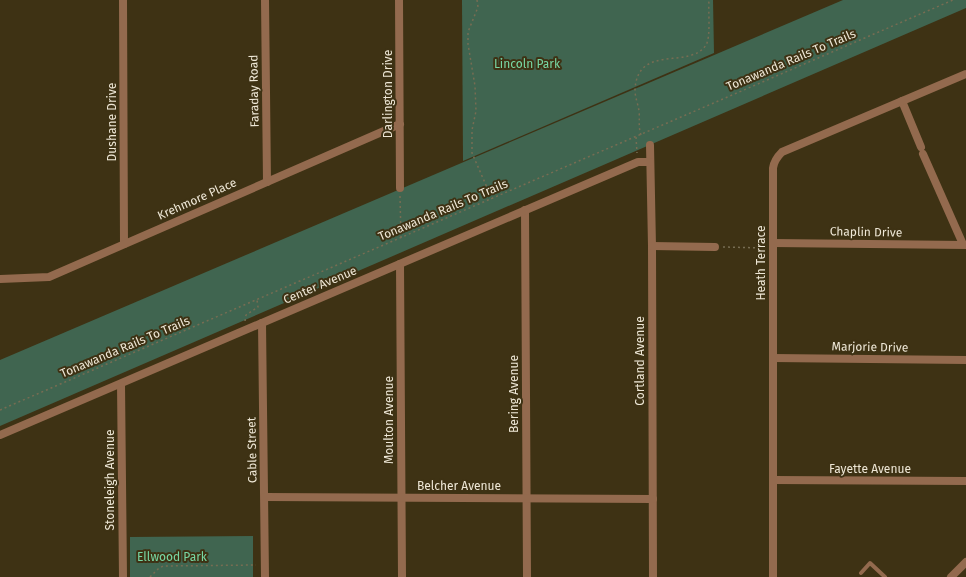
<svg xmlns="http://www.w3.org/2000/svg" width="966" height="577" viewBox="0 0 966 577" font-family="'Fira Sans',sans-serif">
<style>
.green{fill:#406550}
.lines{fill:none;stroke-linecap:round;stroke-linejoin:round}
.path{stroke:#776d53;stroke-width:1.5;stroke-dasharray:2 3;stroke-linecap:butt}
.service{stroke:#936a4e;stroke-width:4}
.minor{stroke:#936a4e;stroke-width:8}
.tertiary{stroke:#936a4e;stroke-width:8}
.labels{text-anchor:middle;stroke-width:4;stroke-linejoin:round;paint-order:stroke}
.street-label{font-size:12px;fill:#eee7d6;stroke:#3e3214}
.park-label{font-size:12px;fill:#77d7a4;stroke:#3e3214}
</style>
<rect width="100%" height="100%" fill="#3e3214"/>
<g class="green">
<polygon points="462,0 713,0 714,53 463,161"/>
<polygon points="843,0 966,0 966,8 0,426 0,360"/>
<polygon points="253,536 253,577 130,577 130,537"/>
</g>
<g class="lines">
<g class="path">
<polyline points="477,0 478,7 468,32 468,44 475,86 476,111 472,130 472,153 492,199"/>
<path d="M 641,135 C 638,126 640,120 639,111 C 638,104 635,97 635,90 C 637,43 690,70 706,45 C 711,37 708,11 709,0"/>
<polyline points="636,137 637,153"/>
<polyline points="400,196 401,238"/>
<polyline points="723,247 765,248"/>
<polyline points="245,321 246,315 258,307 257,300"/>
<polyline points="0,410 953,0"/>
<polyline points="150,577 158,569 163,566 256,565"/>
</g>
<polyline class="service" points="861,573 870,563 885,577"/>
<g class="minor">
<polyline points="123,0 124,244"/>
<polyline points="265,0 267,182"/>
<polyline points="399,0 400,188"/>
<polyline points="902,101 921,147"/>
<polyline points="650,145 652,246 653,577"/>
<polyline points="923,154 962,242"/>
<polyline points="525,210 527,577"/>
<polyline points="773,243 966,245"/>
<polyline points="652,246 715,247"/>
<polyline points="400,264 402,577"/>
<polyline points="0,279 49,277 400,124"/>
<polyline points="262,323 265,577"/>
<polyline points="773,358 966,360"/>
<polyline points="121,384 123,577"/>
<polyline points="0,435 638,162 650,162"/>
<polyline points="773,480 966,481"/>
<polyline points="265,497 653,499"/>
<path d="M 773,577 L 773,168 C 774,161 777,157 782,152 L 966,74"/>
</g>
<polyline class="tertiary" points="951,577 966,562"/>
</g>
<g class="labels">
<g class="street-label">
<text transform="translate(791 60) rotate(-23)" y="4">Tonawanda Rails To Trails</text>
<text transform="translate(254 91) rotate(-91)" y="4">Faraday Road</text>
<text transform="translate(388 94) rotate(-90)" y="4">Darlington Drive</text>
<text transform="translate(112 122) rotate(-90)" y="4">Dushane Drive</text>
<text transform="translate(197 199) rotate(-24)" y="4">Krehmore Place</text>
<text transform="translate(443 210) rotate(-23)" y="4">Tonawanda Rails To Trails</text>
<text transform="translate(866 232) rotate(1)" y="4">Chaplin Drive</text>
<text transform="translate(761 263) rotate(-90)" y="4">Heath Terrace</text>
<text transform="translate(320 285) rotate(-23)" y="4">Center Avenue</text>
<text transform="translate(125 347) rotate(-23)" y="4">Tonawanda Rails To Trails</text>
<text transform="translate(870 347) rotate(1)" y="4">Marjorie Drive</text>
<text transform="translate(640 361) rotate(-90)" y="4">Cortland Avenue</text>
<text transform="translate(514 394) rotate(-90)" y="4">Bering Avenue</text>
<text transform="translate(389 420) rotate(-90)" y="4">Moulton Avenue</text>
<text transform="translate(252 450) rotate(-91)" y="4">Cable Street</text>
<text x="870" y="473">Fayette Avenue</text>
<text transform="translate(110 480) rotate(-90)" y="4">Stoneleigh Avenue</text>
<text x="459" y="490">Belcher Avenue</text>
</g>
<g class="park-label">
<text x="527" y="68">Lincoln Park</text>
<text x="172" y="561">Ellwood Park</text>
</g>
</g>
</svg>
